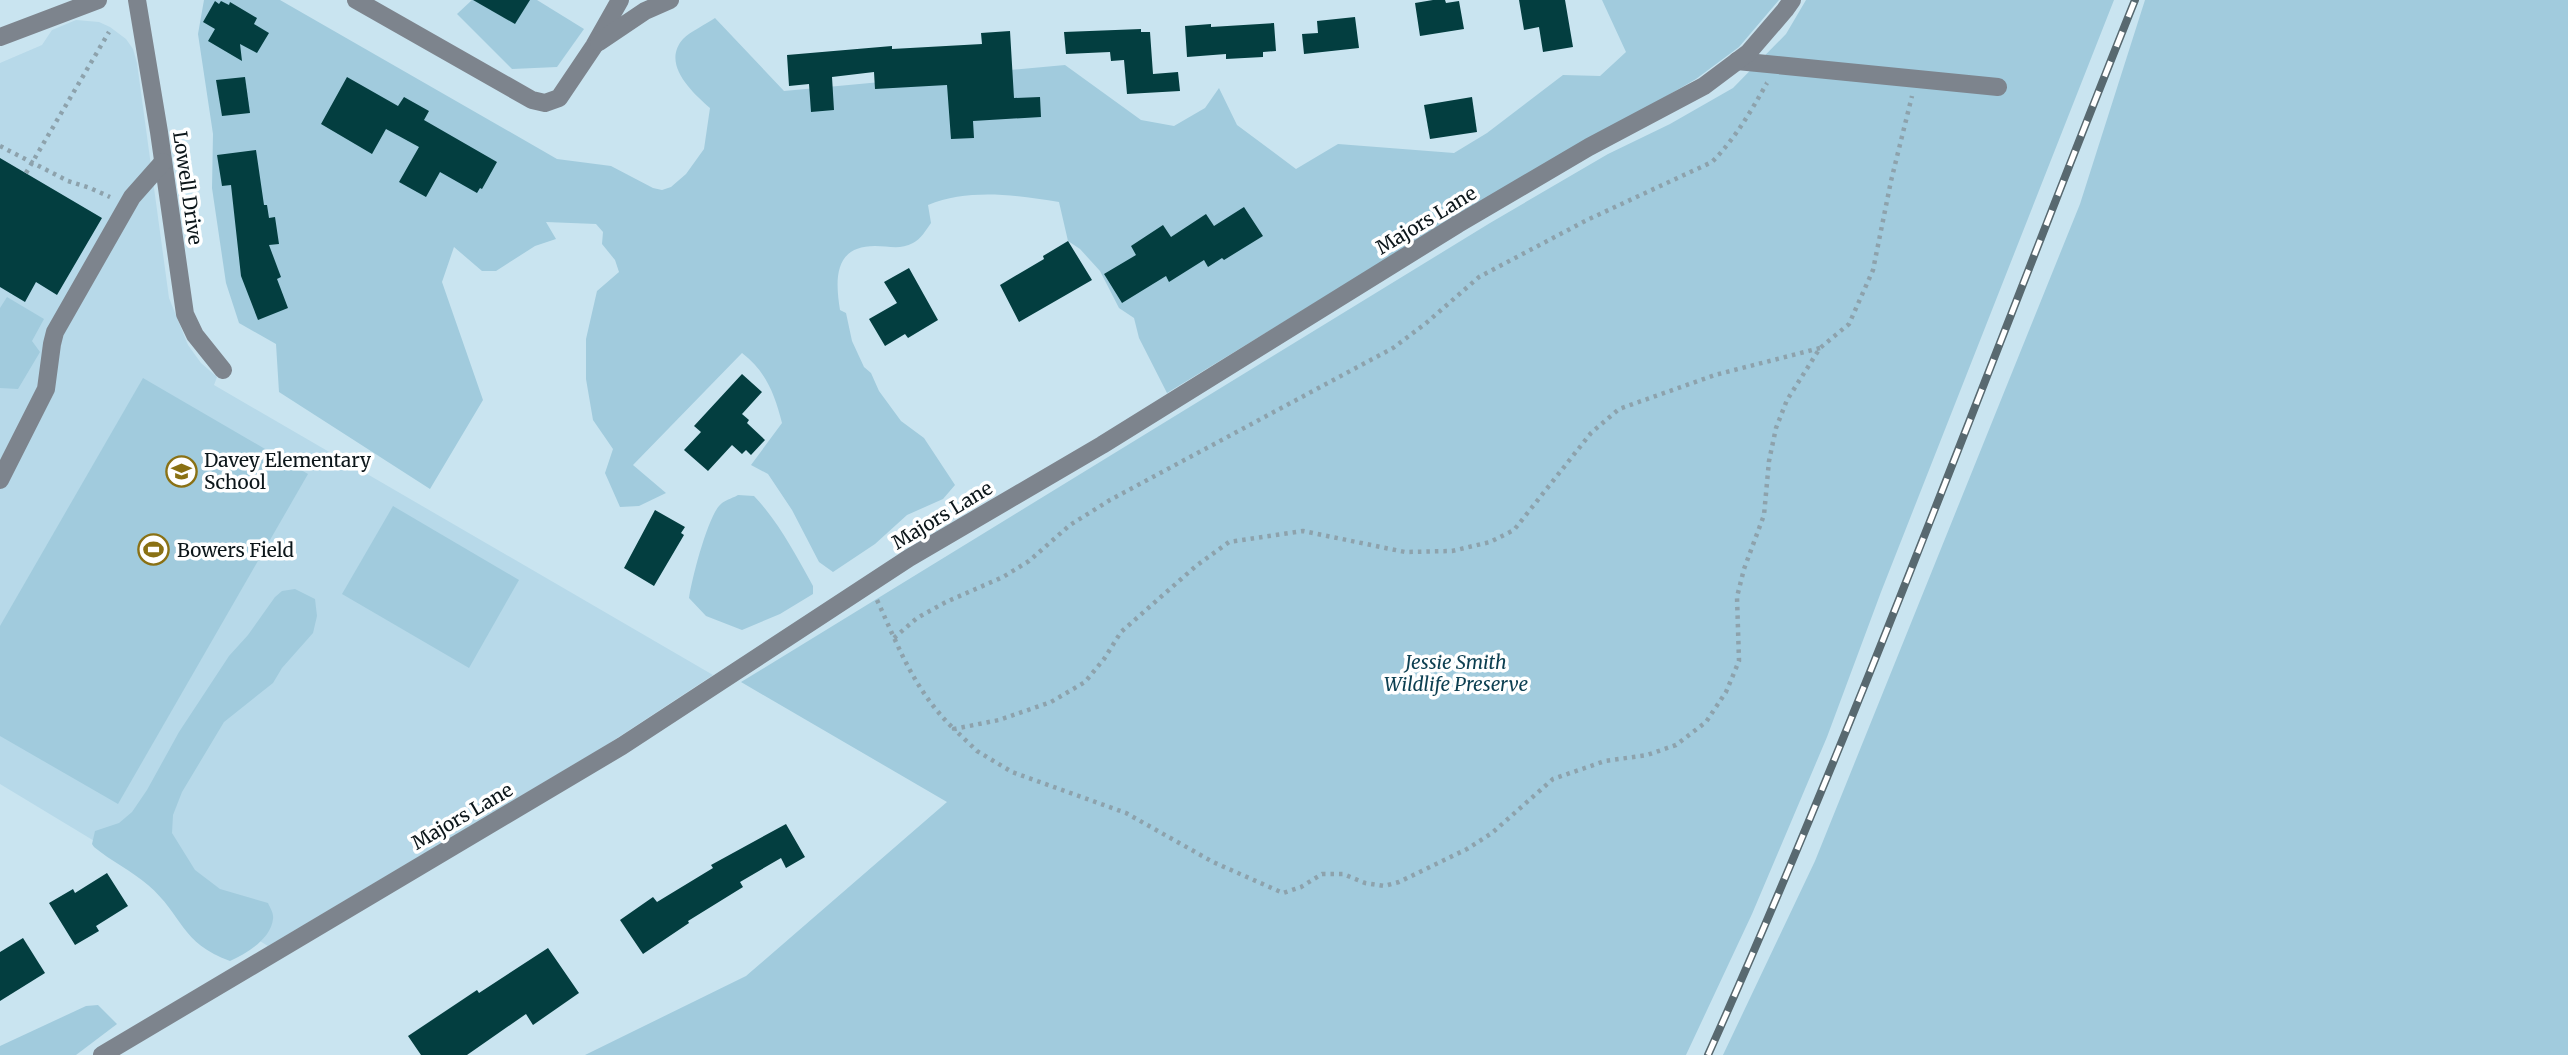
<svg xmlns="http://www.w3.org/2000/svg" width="2568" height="1055" viewBox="0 0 2568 1055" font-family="Merriweather,serif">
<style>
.built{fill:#b7d9e9}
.green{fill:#a1cbdd}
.building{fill:#033e40}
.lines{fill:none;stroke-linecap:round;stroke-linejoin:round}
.path{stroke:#8da2ac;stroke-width:4.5;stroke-dasharray:3.5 5;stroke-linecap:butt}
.minor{stroke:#7d848d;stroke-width:18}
.rail-casing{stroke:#586970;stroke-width:8}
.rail{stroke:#fff;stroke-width:5;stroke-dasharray:16;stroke-linecap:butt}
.labels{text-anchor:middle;stroke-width:7;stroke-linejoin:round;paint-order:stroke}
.street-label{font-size:19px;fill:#0c161a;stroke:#fff}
.poi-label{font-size:19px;fill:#0c161a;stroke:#fff;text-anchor:start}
.park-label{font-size:19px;font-style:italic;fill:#0c3f51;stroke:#fff}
</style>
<rect width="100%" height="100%" fill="#c9e4f0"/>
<polygon class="built" points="76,20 99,22 110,27 126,39 133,49 137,63 169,298 188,345 201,363 217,377 214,385 713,675 605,746 268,946 0,784 0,63 42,45 52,30"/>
<g class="green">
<path d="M 204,0 L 280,0 L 557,159 L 611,166 L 653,188 L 662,190 L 671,187 L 686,174 L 704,149 L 710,108 C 692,92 661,64 683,39 C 691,31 705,25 715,18 L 784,91 L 1065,65 L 1141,120 L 1174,126 L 1205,108 L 1219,88 L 1237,125 L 1296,169 L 1338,144 L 1454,153 L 1487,133 L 1563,75 L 1600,76 L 1626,52 L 1602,0 L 1779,0 L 1739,47 L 1696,79 L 1398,252 L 1167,393 L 1139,338 L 1134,318 L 1119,308 L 1100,271 L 1080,249 L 1068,241 L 1059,202 C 1016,195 969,188 928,205 L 931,223 C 926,230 921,239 913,243 C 900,250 889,246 875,246 C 834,246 835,279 840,310 L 846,313 L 852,341 L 864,367 L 871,373 L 879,391 L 901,421 L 924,438 L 955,485 L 943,499 L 907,515 L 875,544 L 833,572 L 819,562 L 792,510 L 768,474 L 751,465 L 782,423 C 775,395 766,371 742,353 L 633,465 L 666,493 L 639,506 L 620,507 L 605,473 L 613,449 L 593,420 L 586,379 L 586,339 L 597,291 L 619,272 L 615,260 L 602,244 L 603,232 L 596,224 L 546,222 L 556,239 L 535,246 L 496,271 L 482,271 L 454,247 L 442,282 L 483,400 L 430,489 L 279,392 L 276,344 L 239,323 L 226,283 L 212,188 L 213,134 L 198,34 Z"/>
<polygon points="472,0 537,0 584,29 557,67 512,69 457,14"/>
<polygon points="1806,0 2114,0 1881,592 1827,737 1752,914 1686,1055 585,1055 746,976 947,802 741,682 1490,223 1608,154 1670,124 1733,88 1786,34"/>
<polygon points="2145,0 2568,0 2568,1055 1723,1055 1815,861 2080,204"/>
<polygon points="7,297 44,319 32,341 40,352 18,389 0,388 0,308"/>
<polygon points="143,378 308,474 118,804 0,736 0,626"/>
<path d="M 738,495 L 754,496 C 778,521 796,555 813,586 L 813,594 L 780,614 L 742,630 L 706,616 L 689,598 C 692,578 707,520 719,506 C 724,500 731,499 738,495 Z"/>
<polygon points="393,506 519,580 469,668 342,594"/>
<path d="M 295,589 L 315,599 L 317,616 L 313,633 L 282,668 L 273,683 L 224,722 L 182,792 L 173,815 L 172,833 L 195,870 L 220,889 L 268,903 C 270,908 274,913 273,919 C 271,939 246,954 230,961 C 180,943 183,915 148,885 C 132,871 111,861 94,847 L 92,844 L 95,831 L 119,823 L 132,812 L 147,790 L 179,732 L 229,656 L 248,635 L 275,597 L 282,591 Z"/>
<polygon points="98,1005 117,1024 76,1055 0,1055 0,1046 86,1006"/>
</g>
<g class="building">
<polygon points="473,0 530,0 515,24"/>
<polygon points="1433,0 1445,0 1446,3 1459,1 1464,29 1420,36 1415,3"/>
<polygon points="1519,0 1565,0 1573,47 1543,52 1539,27 1524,30"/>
<polygon points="215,1 219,4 221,1 229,5 230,2 257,18 254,24 269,33 257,53 240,44 242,61 208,41 215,29 203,22"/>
<polygon points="1355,17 1359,48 1304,54 1302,34 1318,33 1317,21"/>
<polygon points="1274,23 1276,51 1263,52 1263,57 1226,59 1226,54 1187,57 1185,26 1211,24 1211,27"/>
<polygon points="1141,29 1141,32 1150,32 1153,74 1178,72 1180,91 1127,94 1124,60 1111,61 1110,52 1066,54 1064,32"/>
<polygon points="1010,31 1014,98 1040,97 1041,117 973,121 974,138 951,139 947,85 875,89 874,72 832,77 834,110 811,112 809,84 789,86 787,55 892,46 892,49 982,44 981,33"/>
<polygon points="245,77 250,113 222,116 216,80"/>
<polygon points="347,77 398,106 404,97 429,111 424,120 497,162 482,189 480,188 477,193 440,172 426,197 399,182 419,147 386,129 372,154 321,124"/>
<polygon points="1472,97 1477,132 1430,139 1424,105"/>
<polygon points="256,150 264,205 267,205 269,218 275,217 279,244 269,245 281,277 277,279 288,308 258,320 241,276 231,185 222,186 217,155"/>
<polygon points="0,158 102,218 57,295 36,282 25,302 0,287"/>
<polygon points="1244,207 1263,236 1224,260 1222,258 1208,267 1204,260 1169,282 1166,276 1122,303 1104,274 1136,255 1131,246 1163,225 1171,237 1206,214 1214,226"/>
<polygon points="1068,241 1092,280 1019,322 1000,285 1044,259 1043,256"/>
<polygon points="909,268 938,320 908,338 905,334 885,346 869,319 897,303 884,282"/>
<polygon points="742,374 762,392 742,414 749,420 747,423 765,440 751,455 746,450 742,454 732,445 708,471 684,450 701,432 694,426"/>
<polygon points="655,510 685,527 681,533 684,535 654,586 624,568"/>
<polygon points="786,824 805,857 786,868 781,858 740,882 743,887 688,921 689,923 643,954 620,920 653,897 657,902 713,868 711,865"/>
<polygon points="107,873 128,906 96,926 99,931 75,945 49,903 73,889 75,893"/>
<polygon points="23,938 45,973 0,1001 0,952"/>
<polygon points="548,948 579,993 533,1025 526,1014 467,1055 421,1055 408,1036 477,990 479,993"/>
</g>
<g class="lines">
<g class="path">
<polyline points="0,146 68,181 90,188 110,197"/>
<polyline points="26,173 109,32"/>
<polyline points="1820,348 1715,375 1619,409 1591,433 1514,530 1490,542 1452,551 1405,552 1303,531 1229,542 1196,566 1121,632 1104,659 1085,682 1051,702 999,720 954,729 977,751 1012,772 1126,813 1213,862 1283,893 1301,887 1322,874 1343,874 1365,883 1384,886 1399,882 1467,849 1492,833 1553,779 1605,761 1647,755 1676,745 1706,722 1726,692 1739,661 1737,597 1744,569 1764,515 1769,461 1776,428 1787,400 1820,348 1849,324 1873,270 1891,181 1912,96"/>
<path d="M 877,600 C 900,650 914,690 954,729"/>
<path d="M 894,638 L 917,618 L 946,602 L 1003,577 L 1029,561 L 1070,525 L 1110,500 L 1393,348 L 1425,324 L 1479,277 L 1587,220 L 1712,162 C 1735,139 1751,111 1767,83"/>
</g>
<g class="minor">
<polyline points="137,0 159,132 185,314 195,335 223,370"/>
<polyline points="356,0 532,100 545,103 559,98 594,46 620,0"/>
<polyline points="0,37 98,0"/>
<polyline points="599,42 645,11 670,0"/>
<polyline points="1737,61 1998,87"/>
<polyline points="0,480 46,389 52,344 55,332 132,197 163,162"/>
<polyline points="102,1055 622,746 909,558 1102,445 1458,224 1589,147 1704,86 1748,53 1785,10 1792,0"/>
</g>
<defs>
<path id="rail" d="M 1708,1055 C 1863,709 1994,352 2135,0"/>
</defs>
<use href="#rail" class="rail-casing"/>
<use href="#rail" class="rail"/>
</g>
<defs>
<symbol id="school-ring" viewBox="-11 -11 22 22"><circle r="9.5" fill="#fff" stroke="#8a7114" stroke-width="1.5"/><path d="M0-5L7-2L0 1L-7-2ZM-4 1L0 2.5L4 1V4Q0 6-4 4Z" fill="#8a7114"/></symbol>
<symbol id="stadium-ring" viewBox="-11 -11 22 22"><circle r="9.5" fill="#fff" stroke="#8a7114" stroke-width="1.5"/><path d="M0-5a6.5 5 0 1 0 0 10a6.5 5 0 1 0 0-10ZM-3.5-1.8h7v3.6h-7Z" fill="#8a7114"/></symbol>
</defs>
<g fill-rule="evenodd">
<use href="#school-ring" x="164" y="454" width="35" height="35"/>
<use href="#stadium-ring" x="136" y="532" width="35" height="35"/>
</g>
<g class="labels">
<g class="street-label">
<text transform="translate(188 188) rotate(82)" y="7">Lowell Drive</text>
<text transform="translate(1426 220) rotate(-31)" y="7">Majors Lane</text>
<text transform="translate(942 515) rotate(-31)" y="7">Majors Lane</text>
<text transform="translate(462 816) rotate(-30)" y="7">Majors Lane</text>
</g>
<g class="poi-label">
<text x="204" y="467">Davey Elementary<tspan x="204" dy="22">School</tspan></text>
<text x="177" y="557">Bowers Field</text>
</g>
<g class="park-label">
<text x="1456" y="669">Jessie Smith<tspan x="1456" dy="22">Wildlife Preserve</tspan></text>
</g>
</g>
</svg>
